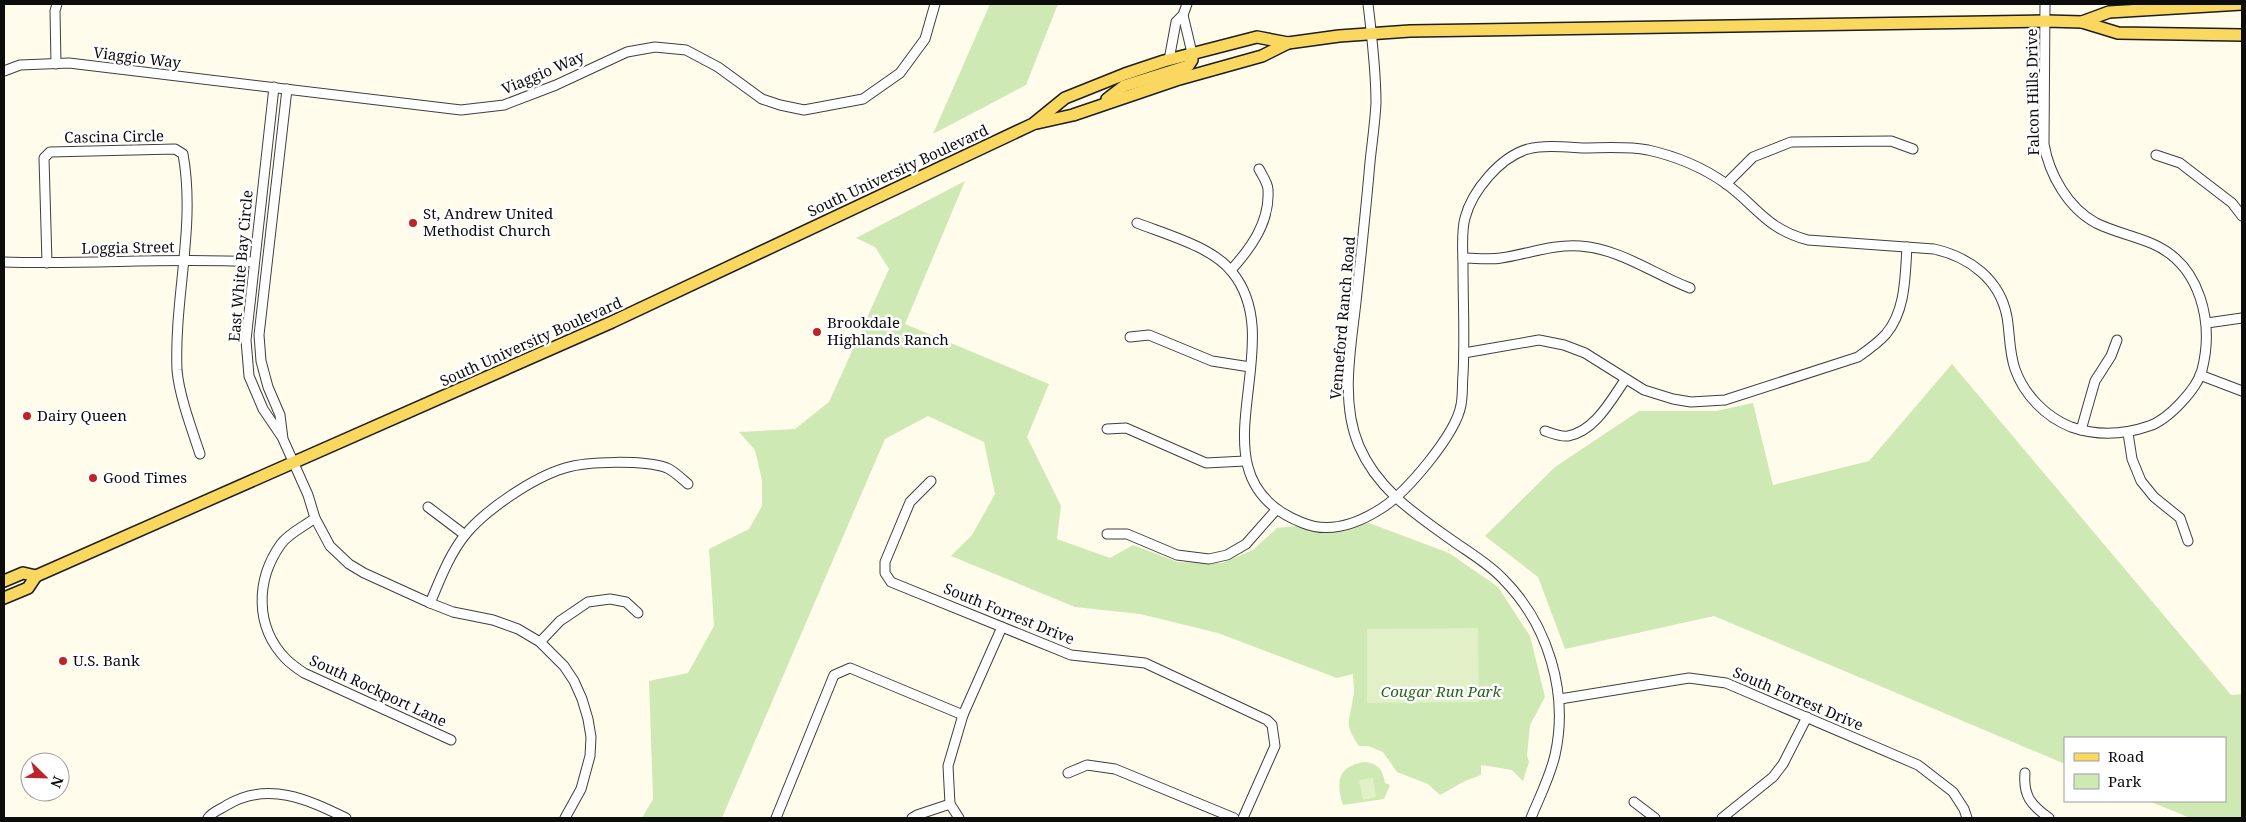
<svg xmlns="http://www.w3.org/2000/svg" width="2246" height="822" viewBox="0 0 2246 822" font-family="'Noto Serif',serif">
<style>
.green{fill:#cfe9b5}
.pitch{fill:#e1f0c7}
.lines{fill:none;stroke-linecap:round;stroke-linejoin:round}
.minor-casing{stroke:#3f3f3f;stroke-width:11}
.major-casing{stroke:#1d1d1d;stroke-width:14}
.minor{stroke:#fff;stroke-width:9}
.major{stroke:#fad860;stroke-width:11}
.poi-dot{fill:#bd2327;stroke:#fff;stroke-width:2}
.labels{text-anchor:middle;stroke-width:5;stroke-linejoin:round;paint-order:stroke}
.street-label{font-size:15px;fill:#0c0c0c;stroke:#fff}
.poi-label{font-size:15px;fill:#0c0c0c;stroke:#fff;text-anchor:start}
.park-label{font-size:15px;font-style:italic;fill:#29641c;stroke:#fff}
</style>
<rect width="100%" height="100%" fill="#fffceb"/>
<g class="green">
<polygon points="990,4 1058,4 1026,85 933,134"/>
<path d="M 965,181 L 905,324 L 1049,384 L 1027,437 L 1061,506 L 1057,539 L 1110,558 L 1133,545 L 1178,562 L 1222,563 L 1253,550 L 1277,528 L 1305,525 L 1339,528 L 1369,523 L 1449,553 L 1498,587 L 1530,636 L 1545,697 L 1530,725 L 1527,755 L 1529,762 L 1523,781 L 1512,770 L 1481,765 L 1481,775 L 1465,781 L 1440,795 L 1428,784 L 1397,772 L 1383,752 L 1368,746 L 1359,746 C 1343,723 1350,722 1353,698 C 1355,690 1353,682 1353,674 L 1337,678 L 1218,633 L 1140,614 L 1075,607 L 951,556 L 972,535 L 995,494 L 984,442 L 928,416 L 885,439 L 722,818 L 642,818 L 653,799 L 649,681 L 688,673 L 714,626 L 709,549 L 749,529 L 762,506 L 762,480 L 755,450 L 739,432 L 795,429 L 829,402 L 889,269 L 875,247 L 856,238 Z"/>
<polygon points="1952,364 2231,695 2242,694 2242,818 2190,818 2149,801 2225,801 2225,738 2065,738 2065,764 1714,616 1565,649 1538,577 1485,536 1555,467 1639,411 1716,411 1753,403 1773,485 1869,461"/>
<path d="M 1365,762 C 1378,763 1383,770 1385,783 L 1390,785 L 1384,799 L 1343,805 C 1336,782 1337,766 1365,762 Z"/>
</g>
<g class="pitch">
<polygon points="1478,628 1479,702 1367,703 1367,629"/>
<polygon points="1373,778 1376,797 1363,800 1359,780"/>
</g>
<g class="lines">
<defs>
<g id="minor">
<path d="M 1368,4 C 1372,37 1376,70 1376,103 C 1375,123 1372,143 1370,162 C 1366,209 1361,255 1356,302 C 1351,348 1340,402 1359,446 C 1378,490 1415,514 1453,541 C 1470,553 1489,564 1503,579 C 1548,624 1569,693 1555,755 C 1550,777 1539,798 1531,818"/>
<polyline points="1183,15 1192,53"/>
<polyline points="1169,60 1176,22 1183,15 1187,4"/>
<polyline points="56,64 55,11 57,4"/>
<polyline points="4,71 20,65 69,63 461,110 504,105 556,85 627,52 655,47 686,50 718,67 762,99 780,105 804,110 863,99 900,73 925,39 935,4"/>
<polyline points="274,87 246,340 249,376 263,409 282,437"/>
<polyline points="287,89 259,335 261,361 268,387 280,415 283,439 308,495 315,518 330,546 349,564 364,573 430,603 453,612 493,620 518,629 540,642 564,666 574,681 582,699 588,719 591,737 590,756 581,789 565,818"/>
<polyline points="2156,155 2180,163 2232,203 2242,216"/>
<polyline points="1726,184 1753,157 1791,142 1891,141 1913,149"/>
<path d="M 1137,223 C 1165,234 1213,247 1232,272 C 1294,347 1184,477 1303,523 C 1330,534 1359,523 1382,508 C 1407,492 1456,434 1461,405 C 1463,395 1462,385 1463,375 C 1465,339 1463,302 1463,266 C 1463,252 1461,232 1465,218 C 1472,191 1500,157 1528,149 C 1545,145 1564,147 1582,148 C 1603,148 1627,146 1648,150 C 1675,156 1702,167 1725,183 C 1757,206 1766,229 1808,240 L 1934,249 C 1969,257 2000,279 2007,317 C 2010,334 2009,352 2015,369 C 2024,395 2046,417 2071,427 C 2097,436 2123,435 2149,426 C 2168,420 2197,389 2202,370 C 2214,323 2201,265 2153,244 C 2135,236 2114,232 2096,223 C 2068,208 2049,174 2044,144 L 2045,4"/>
<path d="M 1463,258 C 1475,258 1489,260 1501,258 C 1528,254 1553,244 1580,246 C 1621,249 1653,274 1690,288"/>
<path d="M 4,262 C 87,265 170,257 253,262"/>
<path d="M 47,263 L 44,158 L 50,152 L 175,149 L 183,154 C 196,226 174,297 177,370 C 179,395 192,430 200,454"/>
<path d="M 1231,270 C 1251,248 1270,222 1268,190 C 1268,183 1262,175 1259,169"/>
<polyline points="2207,323 2242,318"/>
<polyline points="1130,337 1149,335 1212,361 1250,367"/>
<path d="M 1464,353 L 1539,340 L 1564,345 L 1585,353 L 1644,390 L 1673,399 L 1691,402 L 1725,400 L 1858,357 C 1868,350 1878,343 1886,334 C 1906,310 1905,276 1907,247"/>
<polyline points="2200,375 2242,391"/>
<polyline points="1107,429 1126,428 1206,463 1245,461"/>
<polyline points="2081,430 2095,381 2111,356 2117,340"/>
<path d="M 1545,431 C 1551,433 1561,437 1568,436 C 1595,431 1611,400 1625,380"/>
<polyline points="2128,433 2132,459 2141,481 2154,497 2180,518 2188,541"/>
<polyline points="931,481 910,502 885,562 885,573 891,582 1071,655 1145,663 1267,720 1272,725 1275,746 1243,818"/>
<polyline points="428,507 465,535"/>
<path d="M 315,518 C 305,526 289,533 281,544 C 256,579 254,626 286,659 C 291,664 298,669 304,673 L 451,740"/>
<polyline points="1107,534 1127,534 1177,555 1209,559 1227,555 1246,544 1276,510"/>
<path d="M 430,603 C 440,580 449,555 465,535 C 485,510 534,477 565,468 C 588,461 644,460 667,468 C 674,471 682,479 688,484"/>
<polyline points="540,642 560,621 588,602 610,599 626,602 638,613"/>
<polyline points="1560,699 1689,678 1726,683 1918,765 1953,792 1964,809 1967,818"/>
<polyline points="1068,773 1087,765 1115,769 1234,818"/>
<path d="M 2025,773 C 2023,796 2031,805 2049,818"/>
<polyline points="1634,802 1655,818"/>
<path d="M 208,818 C 212,812 221,809 227,805 C 268,781 307,799 346,818"/>
<polyline points="776,818 834,675 850,668 963,715"/>
<polyline points="912,818 917,815 950,804"/>
<polyline points="959,818 950,804 948,766 963,715 1002,627"/>
<polyline points="1722,818 1773,777 1783,764 1807,717"/>
</g>
<g id="major">
<polyline points="2082,22 2109,12 2242,4"/>
<polyline points="1107,99 1124,86 1188,66 1192,60 1192,53"/>
<polyline points="1037,123 1073,115 1176,80 1262,56 1288,43 1339,36 1410,31 2046,21 2082,22 2118,33 2242,35"/>
<polyline points="4,581 23,573 36,576"/>
<polyline points="4,598 28,588 36,576 612,322 1033,124 1065,98 1125,74 1164,61 1257,37 1288,43"/>
</g>
</defs>
<use href="#minor" class="minor-casing"/>
<use href="#major" class="major-casing"/>
<use href="#minor" class="minor"/>
<use href="#major" class="major"/>
</g>
<g class="poi-dot">
<circle cx="413" cy="223" r="5"/>
<circle cx="817" cy="332" r="5"/>
<circle cx="27" cy="416" r="5"/>
<circle cx="93" cy="478" r="5"/>
<circle cx="63" cy="661" r="5"/>
</g>
<g class="labels">
<g class="street-label">
<text transform="translate(137 58) rotate(7)" y="5">Viaggio Way</text>
<text transform="translate(543 73) rotate(-23)" y="5">Viaggio Way</text>
<text transform="translate(2033 92) rotate(-91)" y="5">Falcon Hills Drive</text>
<text transform="translate(114 137) rotate(-1)" y="5">Cascina Circle</text>
<text transform="translate(898 171) rotate(-25)" y="5">South University Boulevard</text>
<text transform="translate(128 248) rotate(-1)" y="5">Loggia Street</text>
<text transform="translate(241 266) rotate(-85)" y="5">East White Bay Circle</text>
<text transform="translate(1343 318) rotate(-85)" y="5">Venneford Ranch Road</text>
<text transform="translate(531 342) rotate(-24)" y="5">South University Boulevard</text>
<text transform="translate(1009 614) rotate(22)" y="5">South Forrest Drive</text>
<text transform="translate(378 691) rotate(25)" y="5">South Rockport Lane</text>
<text transform="translate(1798 699) rotate(23)" y="5">South Forrest Drive</text>
</g>
<g class="poi-label">
<text x="423" y="219">St, Andrew United<tspan x="423" dy="17">Methodist Church</tspan></text>
<text x="827" y="328">Brookdale<tspan x="827" dy="17">Highlands Ranch</tspan></text>
<text x="37" y="421">Dairy Queen</text>
<text x="103" y="483">Good Times</text>
<text x="73" y="666">U.S. Bank</text>
</g>
<g class="park-label">
<text x="1441" y="697">Cougar Run Park</text>
</g>
</g>
<rect width="2246" height="822" fill="none" stroke="#0c0c0c" stroke-width="10"/>
<rect x="2064" y="737" width="162" height="65" fill="#ffffff" stroke="#9e9e9e"/>
<rect x="2074" y="753" width="25" height="8" fill="#fad860" stroke="#9e9e9e"/>
<text x="2108" y="762" font-size="15" fill="#0c0c0c">Road</text>
<rect x="2074" y="774" width="25" height="15" fill="#cfe9b5" stroke="#9e9e9e"/>
<text x="2108" y="787" font-size="15" fill="#0c0c0c">Park</text>
<g transform="translate(45 777) rotate(113)"><circle r="24" fill="#ffffff" stroke="#9e9e9e"/>
<path d="M0-4L9 19L0 12L-9 19Z" fill="#bd2327"/>
<text y="-8" font-size="14" font-weight="bold" text-anchor="middle" fill="#0c0c0c">N</text>
</g>
</svg>
